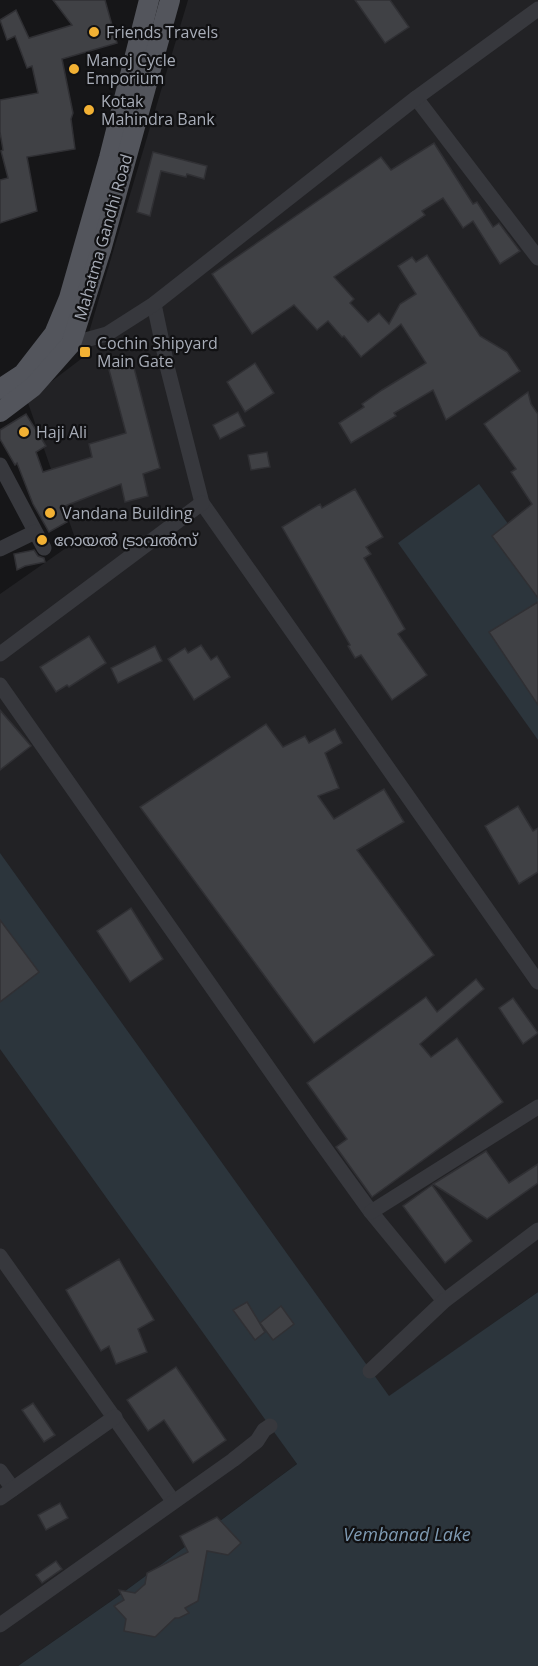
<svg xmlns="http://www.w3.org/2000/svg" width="538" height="1666" viewBox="0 0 538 1666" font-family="'Open Sans','Noto Sans Malayalam',sans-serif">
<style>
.built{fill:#222225}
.water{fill:#2c353c}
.building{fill:#404145;stroke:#303034;stroke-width:1.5}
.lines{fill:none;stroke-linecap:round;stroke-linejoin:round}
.minor{stroke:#37383d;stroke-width:15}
.major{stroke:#53555c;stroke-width:20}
.poi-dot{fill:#f2b134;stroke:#111113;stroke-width:2}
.labels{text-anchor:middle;stroke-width:4.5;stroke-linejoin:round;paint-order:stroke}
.poi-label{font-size:16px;fill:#a8adb8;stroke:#111113;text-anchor:start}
.street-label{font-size:16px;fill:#a8adb8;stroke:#111113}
.water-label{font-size:18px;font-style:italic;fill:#7f9bb3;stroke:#111113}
</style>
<rect width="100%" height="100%" fill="#161618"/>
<polygon class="built" points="188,0 538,0 538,1292 390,1396 277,1435 297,1464 117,1597 18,1666 0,1666 0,594 76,541 27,400 81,359"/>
<g class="water">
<polygon points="479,484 538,565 538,740 398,543"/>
<polygon points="0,853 389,1396 538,1292 538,1666 18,1666 117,1597 297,1464 0,1049"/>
</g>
<g class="building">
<polygon points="53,0 105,0 117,43 62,59 73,113 71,119 75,149 27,157 37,211 0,223 0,180 8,178 1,151 3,150 0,132 0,100 38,93 32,66 27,68 15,36 7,40 0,20 16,10 29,38 72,25"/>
<polygon points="355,0 390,0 409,27 385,43"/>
<polygon points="434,143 473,204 477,202 493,227 499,223 520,251 500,264 473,221 463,228 443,198 422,211 425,215 334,277 354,299 350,303 368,322 379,313 389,324 400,304 416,294 398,266 412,257 416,262 427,255 480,336 507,352 520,371 446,420 433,390 394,413 396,416 351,443 339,423 364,407 362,404 382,390 426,363 401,324 361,357 344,336 342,337 328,321 317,330 294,305 252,334 212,274 381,157 391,170"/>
<polygon points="153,152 207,166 204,179 187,174 186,177 161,171 150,216 137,212"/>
<polygon points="132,360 160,468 143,474 148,496 125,502 121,484 60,508 67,522 49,532 33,504 17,463 15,465 0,439 0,430 26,414 46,446 36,452 43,472 92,457 89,444 126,433 108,366"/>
<polygon points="255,363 274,393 245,412 227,382"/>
<polygon points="528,392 531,404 538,414 538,598 492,536 532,504 511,472 516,469 484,424"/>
<polygon points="238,412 245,426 220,439 213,425"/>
<polygon points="267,452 270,467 251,470 248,455"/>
<polygon points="355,489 383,537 366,547 371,554 364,558 405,629 398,634 427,675 392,700 361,655 355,658 348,646 350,645 282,527 320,504 322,508"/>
<polygon points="34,550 38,556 44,558 45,562 25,566 17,570 14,554"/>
<polygon points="538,602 538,705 489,632"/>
<polygon points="89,636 106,663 69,687 67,685 56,692 40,667"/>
<polygon points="201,645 211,660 217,656 230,677 194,700 168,659 185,648 188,653"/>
<polygon points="155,646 162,661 118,683 111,668"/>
<polygon points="0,710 31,746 0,770"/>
<polygon points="266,724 283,747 305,736 309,743 335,729 342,743 325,753 339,788 318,796 334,819 384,789 404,822 357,850 434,955 314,1043 140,807"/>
<polygon points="518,806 533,831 538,828 538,872 519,884 485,826"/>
<polygon points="131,908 163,959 130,982 97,931"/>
<polygon points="0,920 39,972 0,1002"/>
<polygon points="476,979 484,989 420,1044 431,1057 457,1038 503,1102 372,1197 336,1147 347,1139 307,1083 426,997 437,1012"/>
<polygon points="513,998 538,1033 523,1044 499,1008"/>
<polygon points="486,1151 509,1183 538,1164 538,1183 487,1219 433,1184"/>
<polygon points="432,1185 472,1241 445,1263 403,1206"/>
<polygon points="119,1259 154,1320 138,1329 147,1352 116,1364 109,1346 101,1351 66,1290"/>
<polygon points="247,1302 265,1332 255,1340 233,1310"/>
<polygon points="281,1306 294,1324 273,1340 260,1323"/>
<polygon points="176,1367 226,1440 193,1463 164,1420 148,1431 127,1400"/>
<polygon points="33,1403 55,1435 44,1442 22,1410"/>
<polygon points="60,1503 68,1518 46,1530 38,1515"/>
<polygon points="217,1517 241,1543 228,1555 207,1551 198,1601 185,1608 189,1613 179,1618 175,1618 155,1637 124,1631 126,1619 114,1606 124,1600 119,1590 135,1593 145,1584 147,1573 188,1552 180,1536"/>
<polygon points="56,1561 62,1569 42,1583 36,1575"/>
</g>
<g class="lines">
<g class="minor">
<polyline points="416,98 538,258"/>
<polyline points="154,304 168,370 202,503 538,982"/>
<polyline points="71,344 107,334 154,304 416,98 538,9"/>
<polyline points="0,465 44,548"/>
<polyline points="0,549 35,532"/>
<polyline points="0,654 202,503"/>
<polyline points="0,685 314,1133 371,1212 444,1301"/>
<polyline points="371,1212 538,1107"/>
<polyline points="0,1256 173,1501"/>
<polyline points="370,1371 444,1301 538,1230"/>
<polyline points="0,1471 13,1489"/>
<polyline points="0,1498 115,1417"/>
<polyline points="0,1625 233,1460 257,1441 264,1430 270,1426"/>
</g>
<g class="major">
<polyline points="0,389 23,374 54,334 69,298 109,158 149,0"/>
<polyline points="0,412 33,387 71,344 101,250 170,0"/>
</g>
</g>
<g class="poi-dot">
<circle cx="94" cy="32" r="6"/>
<circle cx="74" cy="69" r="6"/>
<circle cx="89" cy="110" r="6"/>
<rect x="79" y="346" width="12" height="12" rx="3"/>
<circle cx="24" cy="432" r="6"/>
<circle cx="50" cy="513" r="6"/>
<circle cx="42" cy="540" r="6"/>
</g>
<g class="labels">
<g class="poi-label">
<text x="106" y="38">Friends Travels</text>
<text x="86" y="66">Manoj Cycle<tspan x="86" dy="18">Emporium</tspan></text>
<text x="101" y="107">Kotak<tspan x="101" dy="18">Mahindra Bank</tspan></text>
<text x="97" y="349">Cochin Shipyard<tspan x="97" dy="18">Main Gate</tspan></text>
<text x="36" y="438">Haji Ali</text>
<text x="62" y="519">Vandana Building</text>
<text x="54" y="546">റോയൽ ട്രാവൽസ്</text>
</g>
<g class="street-label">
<text transform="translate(103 237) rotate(-74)" y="6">Mahatma Gandhi Road</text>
</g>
<g class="water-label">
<text x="407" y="1541">Vembanad Lake</text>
</g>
</g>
</svg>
